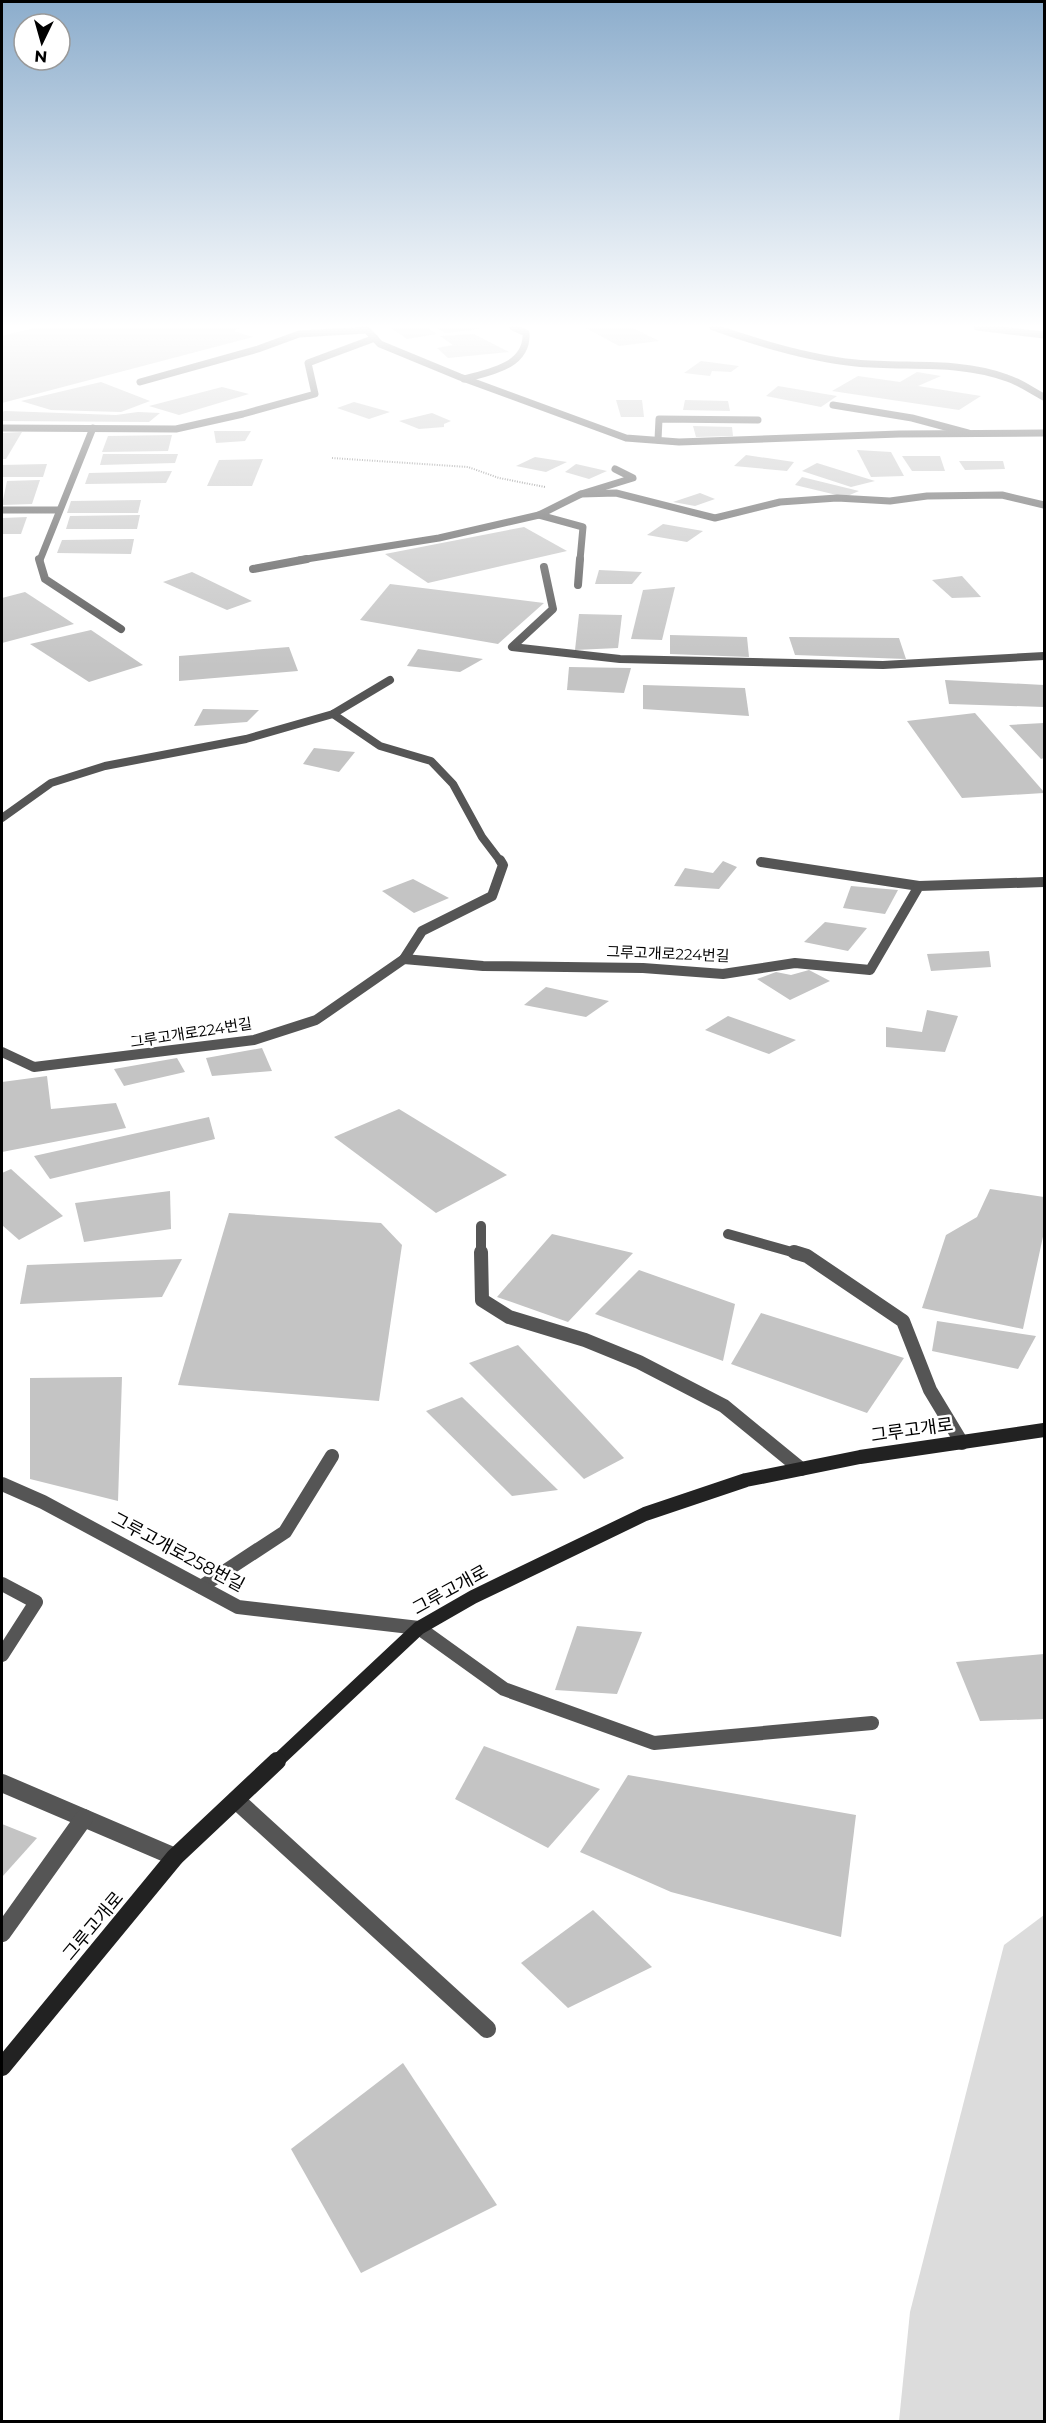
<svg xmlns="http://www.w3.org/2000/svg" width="1046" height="2423" viewBox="0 0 1046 2423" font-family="Montserrat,'Noto Sans KR',sans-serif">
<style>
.green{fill:#dcdcdc}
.building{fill:#c4c4c4}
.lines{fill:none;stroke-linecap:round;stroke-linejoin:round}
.path{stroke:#777;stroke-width:2;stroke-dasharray:1 1.5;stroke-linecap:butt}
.lane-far4{stroke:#555;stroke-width:7}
.lane-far3{stroke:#555;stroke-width:8}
.lane-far2{stroke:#555;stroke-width:10}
.lane-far1{stroke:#555;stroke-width:14}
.lane{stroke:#555;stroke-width:18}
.street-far3{stroke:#555;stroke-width:7}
.street-far2{stroke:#555;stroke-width:8}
.street-far1{stroke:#555;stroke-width:10}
.street{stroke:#555;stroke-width:14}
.secondary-far1{stroke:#222;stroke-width:14}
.secondary{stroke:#222;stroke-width:18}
.labels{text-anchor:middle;stroke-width:5;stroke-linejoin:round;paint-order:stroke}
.street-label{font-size:15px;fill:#000;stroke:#fff}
.near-street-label{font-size:18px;fill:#000;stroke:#fff}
</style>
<rect width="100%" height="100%" fill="#fff"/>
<polygon class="green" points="1044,1915 1044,2421 899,2421 910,2312 1004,1945"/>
<g class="building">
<polygon points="38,327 243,327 233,331 253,337 2,403 2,336"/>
<polygon points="398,327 426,327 437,334 407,339 391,328"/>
<polygon points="435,327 477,327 480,329 445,333"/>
<polygon points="584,327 631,327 659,341 619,346"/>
<polygon points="474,334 509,352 448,358 437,348 453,345 440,336"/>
<polygon points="701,361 739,366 731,372 712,371 710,376 684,373"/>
<polygon points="917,372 941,376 918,386 981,396 959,410 832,391 858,376 900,382"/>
<polygon points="101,382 150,401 121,412 51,410 21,401"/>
<polygon points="778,386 837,396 821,407 766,396"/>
<polygon points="222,387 249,394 179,415 149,406"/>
<polygon points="616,400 642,400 644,417 621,417"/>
<polygon points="685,400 728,401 730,411 683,410"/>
<polygon points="354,402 390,412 369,419 337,408"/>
<polygon points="5,411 116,415 138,412 160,413 149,422 2,421 2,412"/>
<polygon points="432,413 451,421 444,424 444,427 419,429 399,421"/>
<polygon points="693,426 732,427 733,436 696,437"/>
<polygon points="214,431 251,431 245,441 216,443"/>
<polygon points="22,432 6,459 2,459 2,433"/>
<polygon points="172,435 168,451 102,452 108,436"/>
<polygon points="857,450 891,452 904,476 871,477"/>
<polygon points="103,454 178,454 175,463 100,465"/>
<polygon points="746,455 794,462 787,471 734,466"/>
<polygon points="902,456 940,456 945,471 912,471"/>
<polygon points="535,457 567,462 546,472 516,466"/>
<polygon points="263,459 252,486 207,486 219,460"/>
<polygon points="959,461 1003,461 1005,469 965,470"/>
<polygon points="817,463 875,481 851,487 802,471"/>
<polygon points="47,464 43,477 2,477 2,465"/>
<polygon points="576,464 607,471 589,479 565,472"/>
<polygon points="172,471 166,483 85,484 89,473"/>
<polygon points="802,477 859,491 845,497 795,485"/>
<polygon points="40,480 32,504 2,505 7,481"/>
<polygon points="700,493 715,499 695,506 673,502"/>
<polygon points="141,500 138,513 67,513 71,501"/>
<polygon points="140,515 137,529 66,529 70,516"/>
<polygon points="27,517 21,534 2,534 2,518"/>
<polygon points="663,524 703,531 687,542 647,535"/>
<polygon points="524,527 567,551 428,583 385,554"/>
<polygon points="134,539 131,554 57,553 62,540"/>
<polygon points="599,570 642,572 632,584 595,584"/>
<polygon points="192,572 252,601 227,610 163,582"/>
<polygon points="962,576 981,597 952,598 932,580"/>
<polygon points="390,584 544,603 498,644 360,620"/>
<polygon points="675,587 662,640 631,639 643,590"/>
<polygon points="25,592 74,624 2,643 2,598"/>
<polygon points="579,614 622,615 618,648 575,650"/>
<polygon points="91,630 143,665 89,682 30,644"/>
<polygon points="670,635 747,637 749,657 670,654"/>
<polygon points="789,637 899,638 906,659 795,655"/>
<polygon points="289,647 298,671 179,681 179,656"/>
<polygon points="418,649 483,659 460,672 407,666"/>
<polygon points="569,667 631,668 624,693 567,690"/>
<polygon points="945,680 1044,685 1044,707 949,704"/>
<polygon points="643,685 745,688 749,716 643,709"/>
<polygon points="203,709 259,710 247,722 194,726"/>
<polygon points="975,713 1044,792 1044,793 962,798 907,721"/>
<polygon points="1044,723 1044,758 1041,759 1009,725"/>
<polygon points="314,748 355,752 339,772 303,764"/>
<polygon points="723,861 737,867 719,889 674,886 685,868 713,873"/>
<polygon points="413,879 449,898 414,913 382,891"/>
<polygon points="851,886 898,890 885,914 843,908"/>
<polygon points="825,922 867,928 848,951 804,942"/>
<polygon points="989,951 991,967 931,971 927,954"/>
<polygon points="809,970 830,981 790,1000 757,979 776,972 791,975"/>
<polygon points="546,987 609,1001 586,1017 524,1005"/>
<polygon points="927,1010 958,1016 945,1052 886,1047 886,1027 922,1032"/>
<polygon points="728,1016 796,1040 769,1054 705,1030"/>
<polygon points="262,1048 272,1071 212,1076 206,1058"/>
<polygon points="177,1058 185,1072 124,1086 114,1069"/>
<polygon points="47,1076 51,1109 116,1103 126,1128 2,1152 2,1082"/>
<polygon points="399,1109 507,1175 436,1213 334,1137"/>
<polygon points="209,1117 215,1139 50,1179 34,1156"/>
<polygon points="11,1169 63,1216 19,1240 2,1225 2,1173"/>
<polygon points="990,1189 1044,1197 1044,1232 1023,1329 922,1308 946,1235 977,1217"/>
<polygon points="170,1191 171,1229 84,1242 75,1203"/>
<polygon points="229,1213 381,1223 402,1245 379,1401 178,1385"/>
<polygon points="552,1234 633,1253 568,1322 497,1297"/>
<polygon points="182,1259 162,1297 20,1304 27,1265"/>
<polygon points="639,1270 735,1304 723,1361 595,1314"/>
<polygon points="761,1313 904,1358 867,1413 731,1364"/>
<polygon points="937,1321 1036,1336 1018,1369 932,1351"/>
<polygon points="518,1345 624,1458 584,1479 469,1363"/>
<polygon points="122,1377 118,1501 30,1479 30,1378"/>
<polygon points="462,1397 558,1490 512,1496 426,1411"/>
<polygon points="577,1626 642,1632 617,1694 555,1690"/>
<polygon points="1044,1654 1044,1719 980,1721 956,1662"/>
<polygon points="484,1746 600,1789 548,1848 455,1799"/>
<polygon points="628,1775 856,1815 841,1937 671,1892 580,1852"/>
<polygon points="2,1824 37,1838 2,1877"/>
<polygon points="593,1910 652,1967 568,2008 521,1963"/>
<polygon points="403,2063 497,2205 361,2273 291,2149"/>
</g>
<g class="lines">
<polyline class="path" points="332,458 468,467 499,478 545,487"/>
<g class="lane-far4">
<polyline points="140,382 258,349 299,334 366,330"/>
<polyline points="833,405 912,418 968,433"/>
<polyline points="2,428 176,429 243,414 315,394 308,363 375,338"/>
<polyline points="658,440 659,419 758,420"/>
<polyline points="581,494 633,478 615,469"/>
<polyline points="2,510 59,510"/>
<polyline points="40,560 93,428"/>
<polyline points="300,560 439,538 539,515"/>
</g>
<g class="lane-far3">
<polyline points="39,559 45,579 121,629"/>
<polyline points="544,567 553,609 512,647 620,659 883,665 1044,656"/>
<polyline points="253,569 307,559"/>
</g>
<g class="lane-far2">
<polyline points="481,1226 481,1254"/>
<polyline points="728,1234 799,1254"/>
</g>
<g class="lane-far1">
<polyline points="481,1252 482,1300 509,1317 585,1340 639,1362 724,1406 801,1469"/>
<polyline points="794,1252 807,1256 903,1321 930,1390 962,1443"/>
<polyline points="2,1584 36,1602 2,1655"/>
<polyline points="201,1587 285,1532 332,1456"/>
<polyline points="419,1628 504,1689 654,1743 872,1723"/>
</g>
<g class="lane">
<polyline points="2,1783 175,1857"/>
<polyline points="236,1800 487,2029"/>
<polyline points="2,1933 84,1818"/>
</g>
<g class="street-far3">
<polyline points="364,327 380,344 460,377 626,438 679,442 899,434 1044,433"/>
<path d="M 713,327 C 758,343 808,358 856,363 C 906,368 958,360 1007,378 C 1020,382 1032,391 1044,397"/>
<polyline points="977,327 1044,335"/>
<path d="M 464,379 C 490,372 528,366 526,333 L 513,327"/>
<polyline points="580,560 583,527 539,515 581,494 616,493 715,518 780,502 837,498 890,501 927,496 1002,495 1044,505"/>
</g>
<g class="street-far2">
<polyline points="578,585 580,559"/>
<polyline points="333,714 380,746 431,761 453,784 482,837 501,862"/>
<polyline points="2,818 51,783 105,766 246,739 333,714 390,680"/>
</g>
<g class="street-far1">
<polyline points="761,862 919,886"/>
<polyline points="404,959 422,931 492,896 503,865 500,860"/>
<polyline points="2,1052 34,1067 254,1040 316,1020 404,959 483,966 643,968 723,974 795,963 870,970 919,886 1044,882"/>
</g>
<polyline class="street" points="2,1484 43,1502 238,1607 419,1628"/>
<polyline class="secondary-far1" points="275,1763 419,1628 473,1597 645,1514 746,1480 860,1457 1044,1430"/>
<polyline class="secondary" points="2,2067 175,1857 277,1761"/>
</g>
<linearGradient id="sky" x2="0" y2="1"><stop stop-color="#8cadcc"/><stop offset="0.49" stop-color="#fff"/><stop offset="1" stop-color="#fff" stop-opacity="0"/></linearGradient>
<rect width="1046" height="666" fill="url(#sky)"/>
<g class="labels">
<g class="street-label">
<text transform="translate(668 954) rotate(2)" y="5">그루고개로224번길</text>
<text transform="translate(191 1033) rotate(-9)" y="5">그루고개로224번길</text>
</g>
<g class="near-street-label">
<text transform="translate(912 1430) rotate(-8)" y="6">그루고개로</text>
<text transform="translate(178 1552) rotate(28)" y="6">그루고개로258번길</text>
<text transform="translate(450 1590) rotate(-29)" y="6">그루고개로</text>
<text transform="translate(93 1926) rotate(-50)" y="6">그루고개로</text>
</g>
</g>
<rect width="1046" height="2423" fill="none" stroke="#000000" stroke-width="6"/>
<g transform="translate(42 42) rotate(185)"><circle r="28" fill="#ffffff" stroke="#999999" stroke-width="1.5"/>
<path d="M0-4.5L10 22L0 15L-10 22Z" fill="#000000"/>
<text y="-9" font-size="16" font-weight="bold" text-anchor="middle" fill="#000000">N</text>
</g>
</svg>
